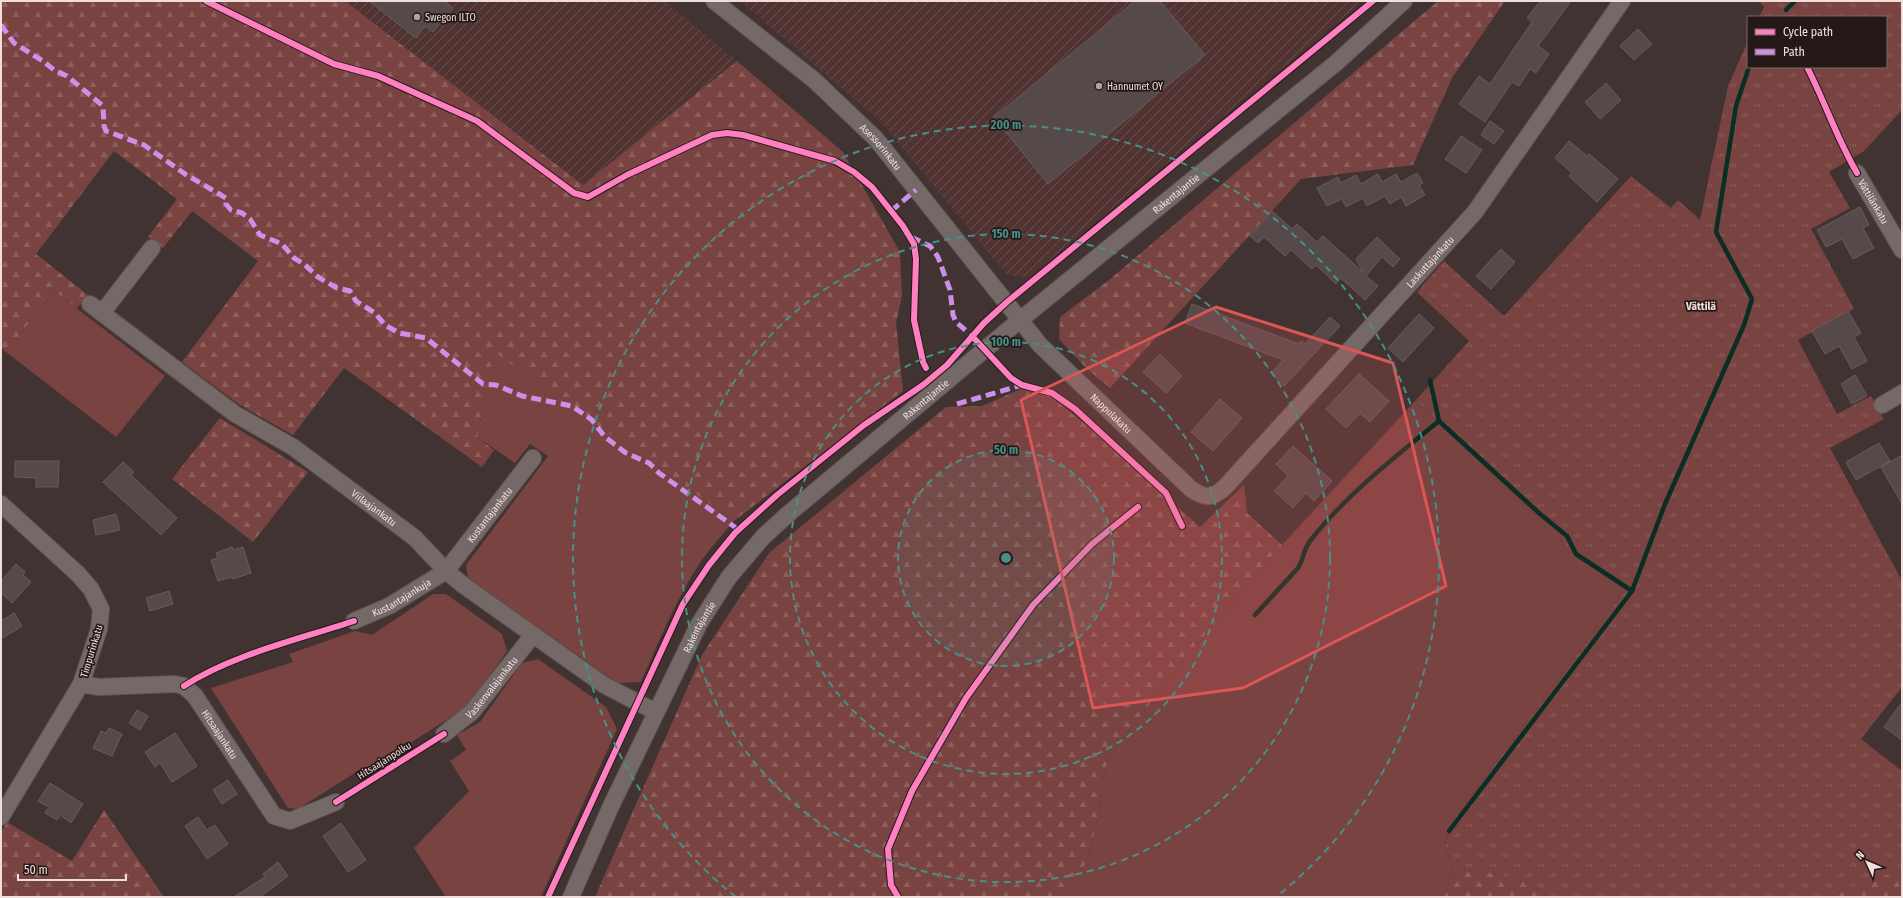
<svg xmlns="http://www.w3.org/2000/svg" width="1903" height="898" viewBox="0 0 1903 898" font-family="'Fira Sans Condensed',sans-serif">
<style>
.industrial{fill:url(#industrial-furrows)}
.green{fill:#794341}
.forest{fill:url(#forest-firs)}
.park{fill:url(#park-tufts)}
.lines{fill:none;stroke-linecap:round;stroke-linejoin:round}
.stream{stroke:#0b2e24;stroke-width:4.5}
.building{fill:#554949;stroke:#685b5a}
.minor-casing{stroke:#5f5252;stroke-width:18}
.minor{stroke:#756968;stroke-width:16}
.quiet{stroke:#ce8fe9;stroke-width:5;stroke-dasharray:10 5;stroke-linecap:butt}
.cycleway-casing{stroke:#251918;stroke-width:8}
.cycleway{stroke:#ff80c0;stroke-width:6}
.marked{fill:#dc5655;fill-opacity:0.2;stroke:#dc5655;stroke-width:3;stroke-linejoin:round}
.ring{fill:none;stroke:#47908a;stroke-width:2;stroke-dasharray:7 5}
.poi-dot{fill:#b3a2a1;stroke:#251918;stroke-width:1.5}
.labels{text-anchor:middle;stroke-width:3.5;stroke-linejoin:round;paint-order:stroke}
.poi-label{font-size:10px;fill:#f0dedd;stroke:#251918;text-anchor:start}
.street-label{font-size:10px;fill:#f0dedd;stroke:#251918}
.neighbourhood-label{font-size:11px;font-weight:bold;fill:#f0dedd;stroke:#251918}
.centre{fill:#47908a;stroke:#251918;stroke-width:2}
.ring-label{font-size:12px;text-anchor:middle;font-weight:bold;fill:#47908a;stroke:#251918;stroke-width:3.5;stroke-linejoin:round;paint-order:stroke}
</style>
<defs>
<pattern id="industrial-furrows" width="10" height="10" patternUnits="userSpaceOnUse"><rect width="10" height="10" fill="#513331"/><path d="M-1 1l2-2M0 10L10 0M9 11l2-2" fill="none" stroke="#6a504e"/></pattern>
<pattern id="forest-firs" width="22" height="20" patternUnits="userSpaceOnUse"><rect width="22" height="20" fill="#794341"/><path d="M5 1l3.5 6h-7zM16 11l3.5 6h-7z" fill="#8c5e5c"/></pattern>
<pattern id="park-tufts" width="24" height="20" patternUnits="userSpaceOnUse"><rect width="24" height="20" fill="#794341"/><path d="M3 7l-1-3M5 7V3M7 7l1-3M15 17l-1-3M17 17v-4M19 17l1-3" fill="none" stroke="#8c5e5c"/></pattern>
</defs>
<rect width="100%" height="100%" fill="#413332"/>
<g class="industrial">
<polygon points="345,1 665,1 737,61 583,185"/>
<polygon points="740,1 1363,1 1028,278 1007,275 880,121"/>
</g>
<g class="green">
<polygon points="54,291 165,376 116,437 6,352"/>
<path d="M 494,351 L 734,521 C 723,534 711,547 701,561 C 676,599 659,641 641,682 L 617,683 L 468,578 L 466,565 L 548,456 L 530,444 L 515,463 L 477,437 Z"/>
<polygon points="1416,400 1565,545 1626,588 1451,823 1445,844 1453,874 1444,897 1061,897 1070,881 1086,864 1100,813 1101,787 1109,756 1198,643 1282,545"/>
<polygon points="433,594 446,594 502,634 507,651 467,707 364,772 361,769 298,809 288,808 211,688 293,662 289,654 355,631 372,635"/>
<polygon points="538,659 606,707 617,729 541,897 446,897 414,848 469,791 450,761 466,750 457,735 480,722 522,663"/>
</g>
<g class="forest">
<polygon points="1,1 345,1 583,185 737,61 843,152 900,252 902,296 896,323 903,391 734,521 494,352 477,437 494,450 482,467 344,368 293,435 240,405 182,362 258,261 192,211 163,248 148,237 177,199 114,151 36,254 88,295 77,308 54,291 6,352 1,348"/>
<polygon points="1438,1 1505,1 1452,78 1413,165 1301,179 1110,388 1086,368 1059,339 1060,317 1109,280"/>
<polygon points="1021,389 1049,395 1070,412 1127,458 1154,486 1200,527 1244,485 1247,513 1282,545 1198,643 1109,756 1101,787 1100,813 1086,864 1070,881 1061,897 595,897 702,655 769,553 946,407 982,406"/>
<polygon points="220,418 308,472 253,542 172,479"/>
<polygon points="104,810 164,897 1,897 1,832 7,822 72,861"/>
<polygon points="1478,869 1523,881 1552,897 1444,897 1453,874"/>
<polygon points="1902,869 1902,897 1828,897"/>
</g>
<polygon class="park" points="1759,1 1902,1 1902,110 1864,151 1829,172 1850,208 1811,229 1854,309 1798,340 1837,414 1871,396 1884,419 1830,448 1902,581 1902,687 1861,739 1902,771 1902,869 1828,897 1552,897 1523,881 1478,869 1453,874 1445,844 1451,823 1626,588 1565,545 1416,400 1469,341 1417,292 1444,261 1504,316 1631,176 1671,208 1678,200 1700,220 1728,86 1748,41 1748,67 1886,67 1886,17 1759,17 1764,7"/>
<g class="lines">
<g class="stream">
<polyline points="1786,10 1795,1"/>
<polyline points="1430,380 1439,421 1540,514 1567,536 1576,554 1632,591"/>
<path d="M 1255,615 L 1298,568 C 1304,559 1303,550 1310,541 C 1346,495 1394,458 1439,421"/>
<polyline points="1449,831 1632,591 1665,504 1744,325 1752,299 1716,232 1736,106 1749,67"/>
</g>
</g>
<g class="building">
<polygon points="369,1 444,1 453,8 433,32 425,26 416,38"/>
<polygon points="1135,1 1160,1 1205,55 1048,184 994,117"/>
<polygon points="1540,1 1571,1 1538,46 1549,54 1536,73 1530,69 1519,86 1512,82 1485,122 1459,104 1479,76 1490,84 1532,22 1527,18"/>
<polygon points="1638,29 1652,44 1634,60 1620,46"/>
<polygon points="1606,83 1621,100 1600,119 1585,102"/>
<polygon points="1490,121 1504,131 1494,144 1481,135"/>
<polygon points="1461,136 1482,150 1466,173 1445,159"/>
<polygon points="1569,141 1587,156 1589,154 1618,179 1597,202 1569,176 1572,173 1555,158"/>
<polygon points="1417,173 1423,183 1419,185 1425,195 1406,206 1401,197 1390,204 1385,196 1367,206 1363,198 1346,207 1342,199 1327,206 1317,188 1338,177 1341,183 1356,175 1361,184 1378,174 1382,182 1396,174 1401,182"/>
<polygon points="1860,207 1869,225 1863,228 1874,248 1853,259 1842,239 1826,247 1817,230"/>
<polygon points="1272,211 1292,229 1297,224 1317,242 1323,236 1363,272 1356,259 1377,237 1400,259 1393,267 1382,257 1366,276 1378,286 1365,300 1341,278 1336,284 1316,265 1312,269 1291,250 1285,256 1264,237 1258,243 1250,236"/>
<polygon points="1501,249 1515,262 1491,289 1476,276"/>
<polygon points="1192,304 1299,344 1301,341 1305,344 1330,317 1340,326 1284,386 1271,373 1283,360 1185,323"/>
<polygon points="1848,311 1861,333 1854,337 1867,361 1852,369 1839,346 1825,354 1812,331"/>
<polygon points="1419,314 1434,328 1403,362 1388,348"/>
<polygon points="1160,354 1182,376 1166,393 1143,372"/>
<polygon points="1359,374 1389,401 1370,422 1360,413 1346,428 1326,409"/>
<polygon points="1855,375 1867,396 1852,404 1841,384"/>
<polygon points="1220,399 1242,418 1213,451 1191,432"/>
<polygon points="1879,443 1890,461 1856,480 1846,462"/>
<polygon points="1293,446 1332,481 1314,501 1306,493 1293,508 1274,491 1288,476 1276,464"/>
<polygon points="1902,455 1902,504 1881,467"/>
<polygon points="15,461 59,461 58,487 36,487 36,478 15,477"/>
<polygon points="123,462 134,472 131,475 177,518 161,535 103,482"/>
<polygon points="116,514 120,530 96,535 93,520"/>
<polygon points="232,547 233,550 243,547 251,573 233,579 232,577 218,581 211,560 218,558 216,553"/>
<polygon points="16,564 25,572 23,575 31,582 12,603 1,593 1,581"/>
<polygon points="169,591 173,604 150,611 146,598"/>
<polygon points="14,613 22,626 1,639 1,621"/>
<polygon points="1902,702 1902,740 1884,727"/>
<polygon points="137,710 148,716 140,730 129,723"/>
<polygon points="109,728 122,734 112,756 93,748 101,731 106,733"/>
<polygon points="175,733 197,766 172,782 160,763 155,767 145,752"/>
<polygon points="228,780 237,794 222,804 213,790"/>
<polygon points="50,783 83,804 71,823 60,815 57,820 45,813 49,807 38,801"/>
<polygon points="198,817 207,830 215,825 228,844 207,859 185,826"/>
<polygon points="341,823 366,860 348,872 323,836"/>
<polygon points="278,862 288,876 260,897 234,897 265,877 263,874"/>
</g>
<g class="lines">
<defs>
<g id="minor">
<path id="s1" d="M 714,1 L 814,80 L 876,139 L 1040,345 L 1191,489 C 1207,500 1214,498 1227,485 L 1475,212 L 1622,1"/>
<path id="s2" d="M 1857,173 L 1902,250"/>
<path id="s3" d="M 90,304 L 235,414 L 293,447 L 415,538 L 446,571 L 463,585 L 604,685 L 656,712"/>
<polyline points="102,313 152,248"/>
<polyline points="1882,405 1902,393"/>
<polyline points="1,504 78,574 91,589 101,609 99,629 81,684 1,817"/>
<path id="s4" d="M 354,621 L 389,606 L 446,571 L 533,458"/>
<path id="s5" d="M 81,684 L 99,687 L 175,684 L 184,686 L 195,696 L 274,816 L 290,821 L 336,802"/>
<path id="s6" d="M 444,734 L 472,712 L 533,635"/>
<path id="s7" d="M 571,897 L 611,806 L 699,624 L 729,577 L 763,537 L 787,515 L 1020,320 L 1336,63 L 1404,1"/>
</g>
</defs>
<use href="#minor" class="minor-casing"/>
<use href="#minor" class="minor"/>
<g class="quiet">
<polyline points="1,25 14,43 43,61 54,70 67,76 103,106 104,126 106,131 144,145 185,174 226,198 226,204 231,210 242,213 250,219 260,235 282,244 294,258 304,264 318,277 337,288 350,291 356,301 375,313 385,325 399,333 426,338 483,384 496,385 522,396 572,406 592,420 605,437 626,453 649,463 659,473 739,530"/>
<polyline points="891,211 916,190"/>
<polyline points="911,237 930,246 938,257 950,290 953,315 956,322 972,336"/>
<polyline points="957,404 1022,385"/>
</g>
<defs>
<g id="cycleway">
<polyline points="206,1 334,64 378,76 477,121 574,193 588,197 627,175 712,135 727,133 743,135 835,161 854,172 872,187 903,226 914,244 916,259 914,320 923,362 926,368"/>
<path d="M 1807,67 C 1825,102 1837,139 1857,173"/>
<polyline points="972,336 1011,378 1022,385 1052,393 1075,409 1166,493 1182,526"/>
<path d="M 184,686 C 231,655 300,639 354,621"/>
<polyline points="336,802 444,734"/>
<polyline points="548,897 683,604 709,565 735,533 777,495 864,425 923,385 947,365 984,323 1007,302 1373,1"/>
<polyline points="898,897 891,885 888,849 912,791 966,698 1033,605 1092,544 1138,507"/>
</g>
</defs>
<use href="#cycleway" class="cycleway-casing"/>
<use href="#cycleway" class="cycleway"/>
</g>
<path class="marked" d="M 1216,307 L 1393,363 L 1446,586 L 1243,688 L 1093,708 L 1021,400 Z"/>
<circle cx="1006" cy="558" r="108" fill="#47908a" fill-opacity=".12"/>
<g class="ring">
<circle cx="1006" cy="558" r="108"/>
<circle cx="1006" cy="558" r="216"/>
<circle cx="1006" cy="558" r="324"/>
<path d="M736 897A433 433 0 1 1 1276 897"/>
</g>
<g class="poi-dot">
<circle cx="417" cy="17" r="4"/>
<circle cx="1099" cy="86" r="4"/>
</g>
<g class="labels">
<g class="poi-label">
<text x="425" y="21">Swegon ILTO</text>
<text x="1107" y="90">Hannumet OY</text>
</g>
<g class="street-label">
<text dy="4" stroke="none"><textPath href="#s1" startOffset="222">Asessorinkatu</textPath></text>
<text dy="4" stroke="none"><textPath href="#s7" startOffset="947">Rakentajantie</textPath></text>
<text dy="4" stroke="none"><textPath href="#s2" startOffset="33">Vättilänkatu</textPath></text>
<text dy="4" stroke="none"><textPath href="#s1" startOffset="1028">Laskuttajankatu</textPath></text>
<text dy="4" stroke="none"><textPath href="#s7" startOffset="623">Rakentajantie</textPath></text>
<text dy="4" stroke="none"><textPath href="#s1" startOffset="575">Nappulakatu</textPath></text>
<text dy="4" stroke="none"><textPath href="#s3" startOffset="350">Viilaajankatu</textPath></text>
<text dy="4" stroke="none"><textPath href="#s4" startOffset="176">Kustantajankatu</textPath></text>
<text dy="4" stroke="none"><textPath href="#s4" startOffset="53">Kustantajankuja</textPath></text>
<text dy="4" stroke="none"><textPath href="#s7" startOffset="299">Rakentajantie</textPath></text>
<text transform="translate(91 651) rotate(-73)" y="4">Timpurinkatu</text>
<text dy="4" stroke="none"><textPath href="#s6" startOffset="67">Vaskenvalajankatu</textPath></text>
<text dy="4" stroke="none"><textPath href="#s5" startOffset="164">Hitsaajankatu</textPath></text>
<text transform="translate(384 760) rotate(-32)" y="4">Hitsaajanpolku</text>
</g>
<g class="neighbourhood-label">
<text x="1701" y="310">Vättilä</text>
</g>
</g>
<circle cx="1006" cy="558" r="6" class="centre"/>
<g class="ring-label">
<text x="1006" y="129">200 m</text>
<text x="1006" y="238">150 m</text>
<text x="1006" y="346">100 m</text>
<text x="1006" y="454">50 m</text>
</g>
<rect width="1903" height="898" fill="none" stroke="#f0dedd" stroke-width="4"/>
<rect x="1747" y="16" width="140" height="52" fill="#251918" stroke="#766867"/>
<rect x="1755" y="29" width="20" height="6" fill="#ff80c0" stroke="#766867"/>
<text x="1783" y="36" font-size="12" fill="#f0dedd">Cycle path</text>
<rect x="1755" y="49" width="20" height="6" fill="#ce8fe9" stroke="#766867"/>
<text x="1783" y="56" font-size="12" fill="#f0dedd">Path</text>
<g transform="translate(1867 862) rotate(314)" stroke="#251918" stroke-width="3" paint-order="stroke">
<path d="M0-3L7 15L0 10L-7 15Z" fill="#f0dedd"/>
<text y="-6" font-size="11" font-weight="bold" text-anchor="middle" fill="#f0dedd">N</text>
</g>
<path d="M18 874v6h108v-6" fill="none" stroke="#f0dedd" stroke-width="2"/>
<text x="24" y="874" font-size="12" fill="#f0dedd" stroke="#251918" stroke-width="3" paint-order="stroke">50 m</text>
</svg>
